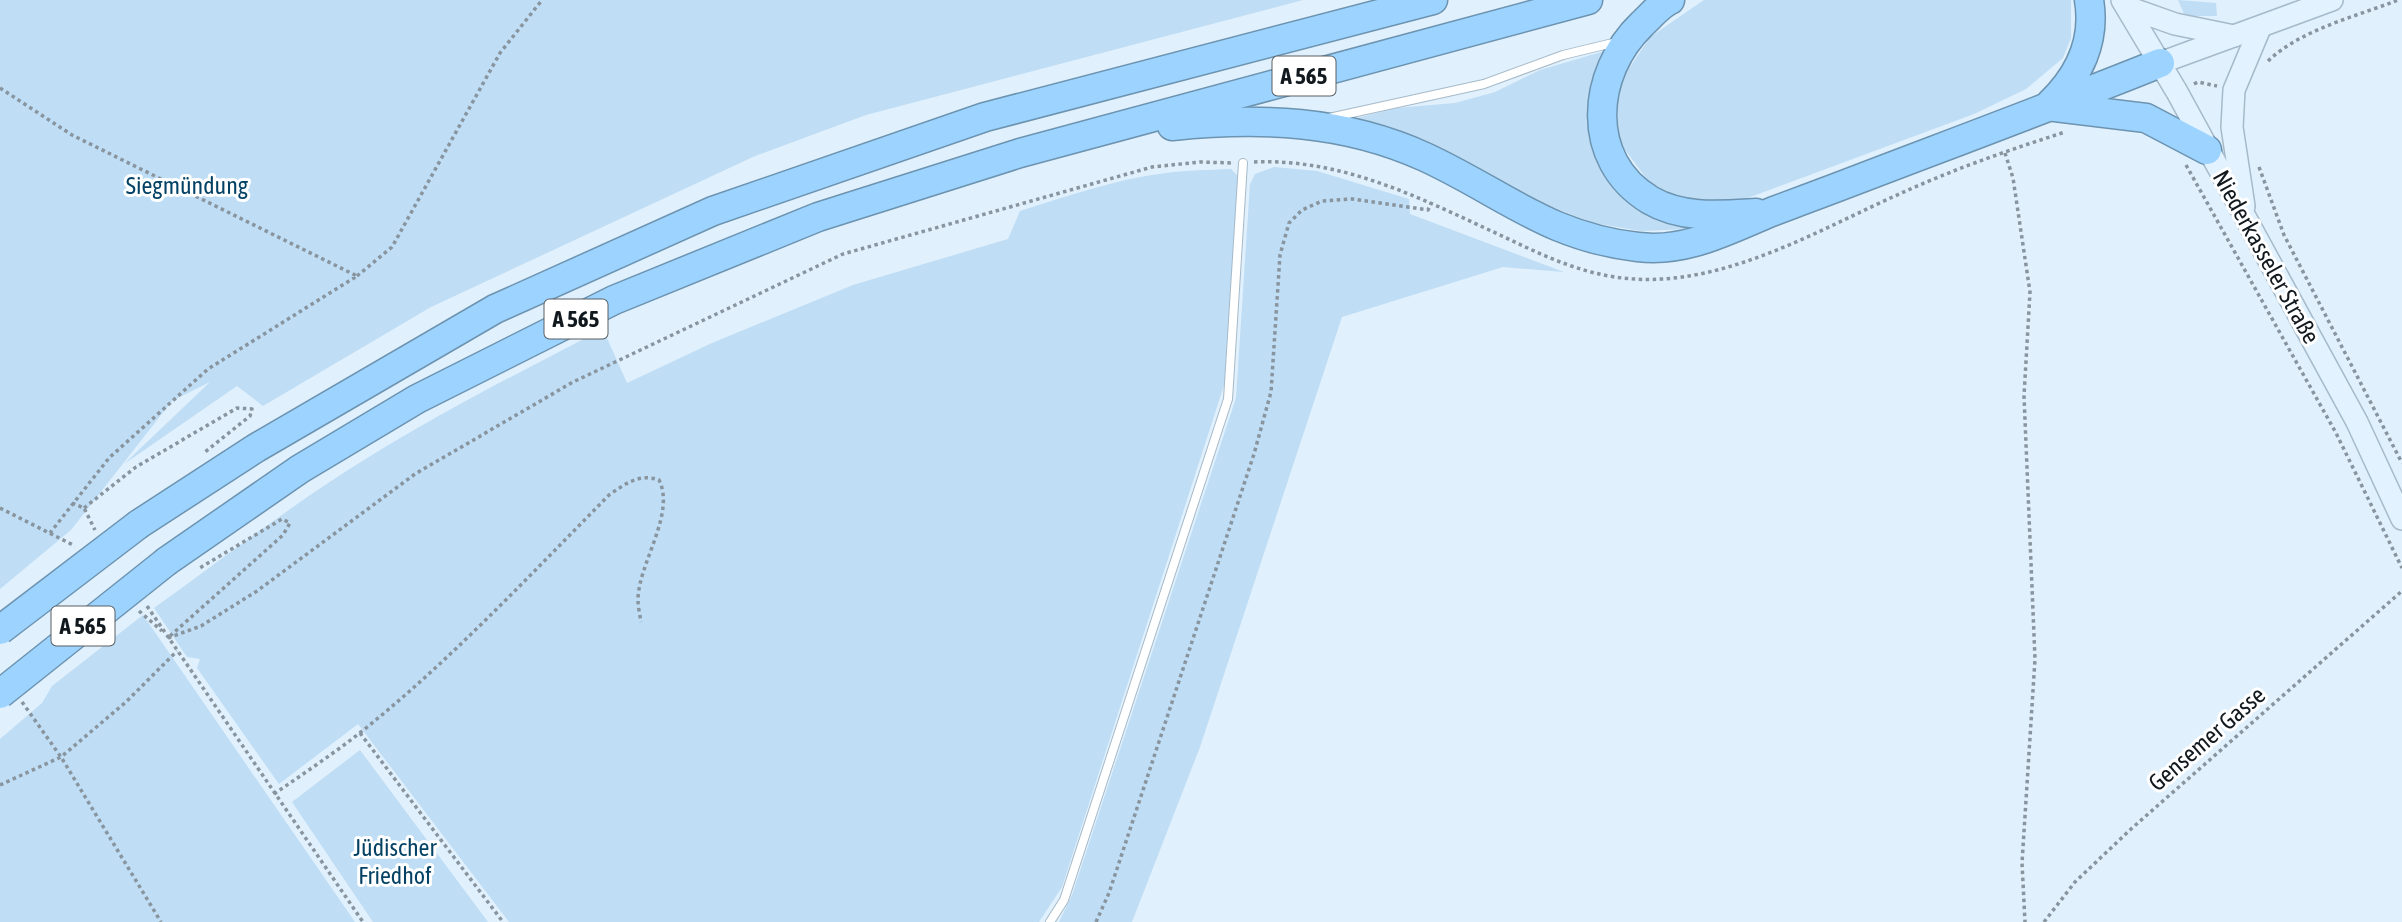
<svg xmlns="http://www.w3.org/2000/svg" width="2402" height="922" viewBox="0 0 2402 922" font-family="'Asap Condensed',sans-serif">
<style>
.green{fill:#bfddf4}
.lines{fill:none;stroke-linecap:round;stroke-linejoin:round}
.service-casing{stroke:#a6bac9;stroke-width:10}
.secondary-casing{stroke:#a6bac9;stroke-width:24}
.motorway-casing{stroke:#6c93b0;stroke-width:31}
.path{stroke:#88949e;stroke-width:3.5;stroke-dasharray:3.5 3.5;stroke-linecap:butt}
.service{stroke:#fff;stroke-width:8}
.secondary{stroke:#e2f2ff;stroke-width:21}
.motorway{stroke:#9dd4ff;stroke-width:28}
.motorway-bridge-casing{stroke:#6c93b0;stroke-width:31;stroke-linecap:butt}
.motorway-bridge{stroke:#9dd4ff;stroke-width:28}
.labels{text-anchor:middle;stroke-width:6;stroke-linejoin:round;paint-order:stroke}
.shield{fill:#fff;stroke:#585e62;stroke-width:2}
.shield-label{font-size:23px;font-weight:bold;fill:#11191e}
.park-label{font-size:24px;fill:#044265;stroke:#fff}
.street-label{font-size:24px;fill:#11191e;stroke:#fff}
</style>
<rect width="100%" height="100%" fill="#e0f0fd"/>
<g class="green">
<polygon points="0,0 1303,0 866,115 755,156 431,307 263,406 237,386 124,464 210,382 172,401 71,530 0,589"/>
<polygon points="1704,0 2071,0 2071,38 2063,58 2026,89 1974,114 1742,200 1713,204 1678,197 1648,181 1618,140 1618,85 1650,37"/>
<polygon points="2178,0 2216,3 2217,16 2185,16"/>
<polygon points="1608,50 1599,144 1691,224 1691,229 1641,231 1593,223 1535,200 1431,145 1353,119 1397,108 1455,103 1495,92 1540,70"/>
<polygon points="1274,167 1317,171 1409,199 1410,214 1564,272 1503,267 1342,317 1200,747 1132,922 1059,922 1072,895 1236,398 1250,184 1255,174"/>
<path d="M 1231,169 L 1238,176 L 1226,379 L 1062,887 L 1039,922 L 509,922 L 358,724 L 279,784 L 197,668 L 200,659 L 187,657 L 154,608 C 224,558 291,505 364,460 C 441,412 522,371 603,329 L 627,383 L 712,343 L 853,285 L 1008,239 L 1020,211 C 1068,196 1116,179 1166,173 C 1188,170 1210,170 1231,169 Z"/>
<polygon points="143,615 355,922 0,922 0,739 42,703 52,686"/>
<polygon points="360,750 488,922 373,922 292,802"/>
</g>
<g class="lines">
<defs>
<g id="service">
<polyline points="1329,118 1484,84 1563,55 1617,42"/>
<polyline points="1050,922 1064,900 1228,399 1243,163"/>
</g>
<g id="secondary">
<polyline points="2122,0 2177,92 2357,422 2402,519"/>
<polyline points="2127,7 2175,24 2234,36"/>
<polyline points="2160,63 2332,0"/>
<polyline points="2244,206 2232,127 2234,90 2260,28"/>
</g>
<g id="motorway">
<path d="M 1670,0 C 1659,5 1651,16 1642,24 C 1591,73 1584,160 1650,200 C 1682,219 1721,215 1756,213"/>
<path d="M 2050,104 C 2079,76 2096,41 2089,0"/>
<polyline points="2055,107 2146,118 2207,150"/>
<path d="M 1172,126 C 1259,117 1344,120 1425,157 C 1503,193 1548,237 1638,247 C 1688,253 1729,229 1774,211 C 1795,203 1817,195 1838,187 C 1945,146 2053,106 2160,63"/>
<polyline points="139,524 256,448 495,309 713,211 985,117 1433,0"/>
<polyline points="167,561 300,469 417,399 614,300 818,217 1020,153 1588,0"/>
</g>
</defs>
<use href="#service" class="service-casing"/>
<use href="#secondary" class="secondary-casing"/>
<use href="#motorway" class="motorway-casing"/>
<g class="path">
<path d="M 2268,61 C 2302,29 2355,17 2398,0"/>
<polyline points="2194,84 2198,82 2217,86"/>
<polyline points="0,88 72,135 357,276 208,369 109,458 50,533"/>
<polyline points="2005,153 2013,178 2030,292 2024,396 2035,659 2022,863 2025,922"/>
<path d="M 1254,162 C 1343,158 1422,199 1500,235 C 1536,252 1570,269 1609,276 C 1713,295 1815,231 1906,191 C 1957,168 2012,149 2065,132"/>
<polyline points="2186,165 2336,433 2402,568"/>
<polyline points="2259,167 2284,235 2402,463"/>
<polyline points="357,276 392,247 500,53 542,0"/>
<polyline points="72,503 84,508 95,530"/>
<polyline points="0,508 75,546"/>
<polyline points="84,508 136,467 237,408 252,409 250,416 205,452"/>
<polyline points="147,606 363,922"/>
<polyline points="139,611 162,631"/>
<polyline points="170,636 283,535 290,523 282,519 198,569"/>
<polyline points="168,638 201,626 257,591 415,474 573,382 843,254 1152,167 1200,162 1233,163"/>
<polyline points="22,702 61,757 161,922"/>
<polyline points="360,733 503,922"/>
<polyline points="0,785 61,757 126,702 177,651"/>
<path d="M 274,794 C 303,774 333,754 361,732 C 450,661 529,576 609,495 C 625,484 639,473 659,480 C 676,514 638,564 638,600 C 638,607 640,615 641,622"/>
<polyline points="1096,922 1109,893 1254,454 1271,392 1280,255 1289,223 1302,210 1322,201 1352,199 1428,210 1431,203"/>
<polyline points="2044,922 2075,882 2131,829 2402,591"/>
</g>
<use href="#service" class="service"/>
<use href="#secondary" class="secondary"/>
<use href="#motorway" class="motorway"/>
<defs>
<g id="motorway-bridge">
<polyline points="0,630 139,524"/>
<polyline points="0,694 167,561"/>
</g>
</defs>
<use href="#motorway-bridge" class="motorway-bridge-casing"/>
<use href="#motorway-bridge" class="motorway-bridge"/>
</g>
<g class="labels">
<g class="shield">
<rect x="1272.5" y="56.5" width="63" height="39" rx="5"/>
<rect x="544.5" y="299.5" width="63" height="39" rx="5"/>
<rect x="51.5" y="606.5" width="63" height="39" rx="5"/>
</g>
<g class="shield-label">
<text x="1304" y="84">A 565</text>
<text x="576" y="327">A 565</text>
<text x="83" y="634">A 565</text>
</g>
<g class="park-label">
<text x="187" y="194">Siegmündung</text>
<text x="395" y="856">Jüdischer<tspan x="395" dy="28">Friedhof</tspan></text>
</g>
<g class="street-label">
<text transform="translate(2266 257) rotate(61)" y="8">Niederkasseler Straße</text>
<text transform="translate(2207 739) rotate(-41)" y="8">Gensemer Gasse</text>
</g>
</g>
</svg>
